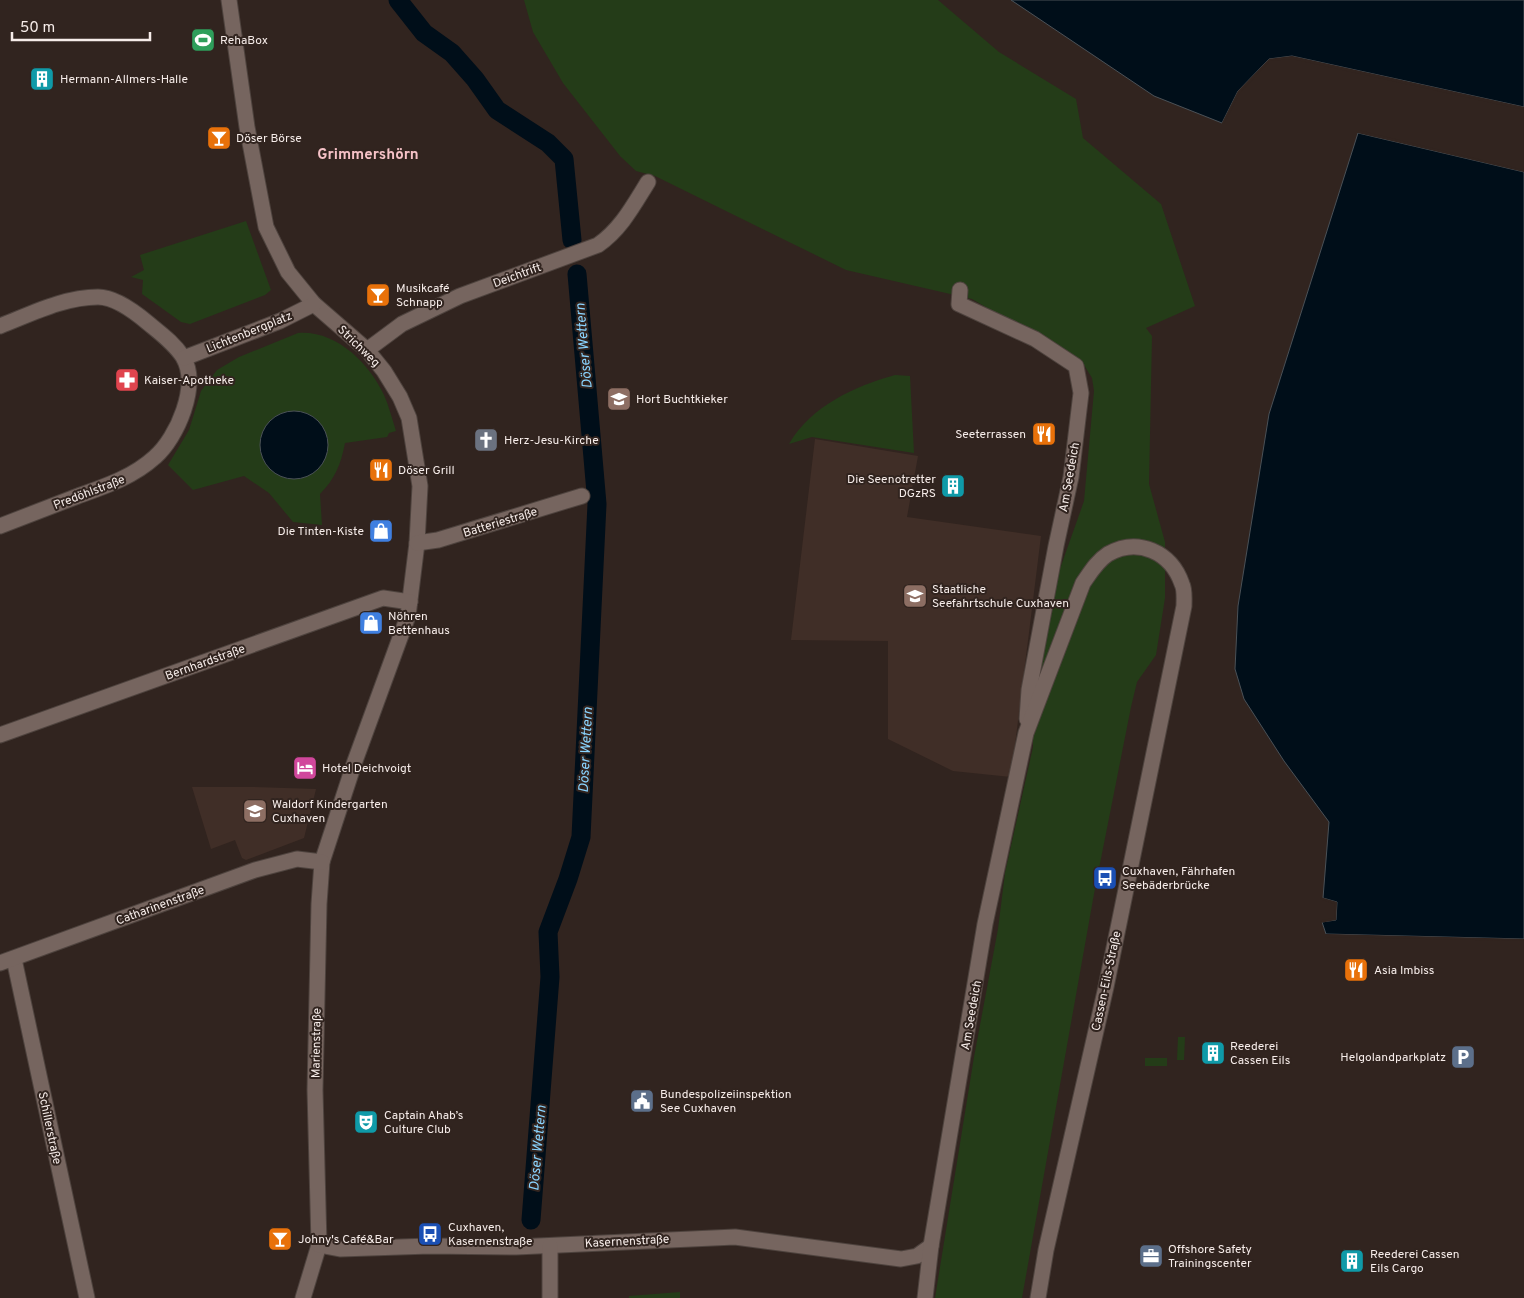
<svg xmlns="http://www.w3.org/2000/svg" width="1524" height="1298" viewBox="0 0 1524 1298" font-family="Overpass,sans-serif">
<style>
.education{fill:#402e27}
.green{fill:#243c18}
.water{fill:#000e19;stroke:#4a5157}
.pier{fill:#31241f}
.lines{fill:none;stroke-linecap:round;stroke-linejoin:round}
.canal{stroke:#000e19;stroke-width:19}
.minor-casing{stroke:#4e433e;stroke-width:17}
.minor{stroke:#76655f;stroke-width:15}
.labels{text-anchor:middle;stroke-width:4;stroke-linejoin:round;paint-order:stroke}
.poi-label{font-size:12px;fill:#f6ece9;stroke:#31241f;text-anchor:start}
.street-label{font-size:12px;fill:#f6ece9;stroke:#31241f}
.water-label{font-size:14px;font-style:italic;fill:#8ad4ff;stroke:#31241f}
.quarter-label{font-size:15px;font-weight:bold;fill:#f6c2c7;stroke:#31241f}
</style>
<rect width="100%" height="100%" fill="#31241f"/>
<g class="education">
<polygon points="815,439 918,456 907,517 1041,536 1011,777 953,771 888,739 888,641 791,640"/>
<polygon points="192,787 253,787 316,789 304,838 246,860 242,858 235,840 211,849"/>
</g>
<g class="green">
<polygon points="524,0 938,0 999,52 1076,99 1083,138 1161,204 1195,306 1146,328 1152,336 1149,484 1165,542 1165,598 1156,655 1137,682 1131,707 1094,894 1022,1298 935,1298 974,1057 998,929 1005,873 1033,747 1033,683 1056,580 1084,501 1094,391 1092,378 1084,365 972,299 846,270 655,176 636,171 620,156 563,83 533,32"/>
<polygon points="246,221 271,290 265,295 190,324 181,322 142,294 143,280 131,277 144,270 140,255"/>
<path d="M 298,333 C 336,330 369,363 384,395 C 389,406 392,419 396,431 L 389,433 L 387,437 L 345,443 C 341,464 335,479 320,494 L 322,525 L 293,522 L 269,493 L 244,476 L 193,490 L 168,465 L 189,430 L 201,391 L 217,370 L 239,357 Z"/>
<path d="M 895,375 L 910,376 L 914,453 L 812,437 L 789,444 C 811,406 855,386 895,375 Z"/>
<polygon points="1178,1037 1185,1037 1184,1060 1177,1060"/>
<rect x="1145" y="1058" width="22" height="8"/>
<polygon points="680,1292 680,1298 629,1298 629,1296"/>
</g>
<g class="water">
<polygon points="1011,0 1524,0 1524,107 1292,56 1269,59 1238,91 1222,123 1154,96"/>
<polygon points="1358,133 1524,172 1524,939 1326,934 1322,922 1336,920 1337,902 1323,898 1329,822 1284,761 1244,699 1235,669 1238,606 1269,414"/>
<circle cx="294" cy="445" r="34"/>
</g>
<g class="pier">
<polygon points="1292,56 1524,107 1524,110 1292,59 1270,61 1240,93 1224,124 1222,123 1238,91 1269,59"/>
<polygon points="1358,130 1524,170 1524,172 1358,133 1356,131"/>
<polygon points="1320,897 1337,902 1336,920 1320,923 1322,920 1334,918 1335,904 1322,900"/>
<polygon points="1326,934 1524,939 1524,941 1325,937"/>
</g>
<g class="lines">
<g class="canal">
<polyline points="398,0 424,33 452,53 475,79 497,110 548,143 564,159 572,240"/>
<polyline points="531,1220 550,977 548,932 568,879 581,837 597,504 577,274"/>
</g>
<defs>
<g id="minor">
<polyline points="229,0 247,127 266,227 288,272 314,304 367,350 384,371 400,397 409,418 420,486 417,543 408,616 355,761 322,862 319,904 315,1090 319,1245 303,1298"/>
<polyline points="960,290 959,304 1035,339 1076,366 1081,393 1071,477 1056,546 1029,690 1027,719"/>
<path d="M 0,326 C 31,314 64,297 98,297 C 115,297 135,312 148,323 C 160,333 174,343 183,357 C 200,385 177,438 155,457 C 133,477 106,486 78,496 C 52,506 26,516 0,526"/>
<path d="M 367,350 L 402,324 L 460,296 L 598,245 C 621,229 633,206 648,182"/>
<polyline points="184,358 280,321 314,304"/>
<polyline points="417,543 438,540 582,496"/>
<polyline points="0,735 383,598 410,602"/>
<polyline points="14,959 87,1298"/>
<polyline points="0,963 255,870 297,859 322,862"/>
<polyline points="319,1245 340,1249 430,1246 516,1247 735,1237 901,1259 917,1256 931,1246"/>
<polyline points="550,1246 550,1298"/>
<path d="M 925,1298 L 931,1246 L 985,924 L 1026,733 L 1083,583 C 1090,573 1097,561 1108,554 C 1138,537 1171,552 1182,584 C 1185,590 1184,599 1184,606 L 1106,987 L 1046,1250 L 1038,1298"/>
</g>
</defs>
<use href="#minor" class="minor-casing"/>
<use href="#minor" class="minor"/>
</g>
<defs>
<symbol id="stadium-square" viewBox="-11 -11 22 22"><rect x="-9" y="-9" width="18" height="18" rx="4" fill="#2e9e5b" stroke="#31241f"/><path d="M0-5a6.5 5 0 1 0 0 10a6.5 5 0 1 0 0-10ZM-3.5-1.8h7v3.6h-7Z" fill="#fff"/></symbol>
<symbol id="building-square" viewBox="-11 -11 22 22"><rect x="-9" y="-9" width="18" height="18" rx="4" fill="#0f9aa8" stroke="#31241f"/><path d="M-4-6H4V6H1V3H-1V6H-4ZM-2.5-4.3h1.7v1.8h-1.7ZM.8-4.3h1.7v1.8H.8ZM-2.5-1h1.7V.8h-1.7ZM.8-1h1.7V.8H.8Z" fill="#fff"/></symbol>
<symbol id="bar-square" viewBox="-11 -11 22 22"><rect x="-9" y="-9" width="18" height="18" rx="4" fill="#e8710a" stroke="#31241f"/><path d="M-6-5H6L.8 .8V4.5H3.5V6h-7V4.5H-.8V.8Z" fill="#fff"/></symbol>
<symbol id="pharmacy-square" viewBox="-11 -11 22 22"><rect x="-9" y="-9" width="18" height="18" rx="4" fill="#e0444e" stroke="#31241f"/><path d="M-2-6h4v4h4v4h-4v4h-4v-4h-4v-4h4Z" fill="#fff"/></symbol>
<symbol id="school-square" viewBox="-11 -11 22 22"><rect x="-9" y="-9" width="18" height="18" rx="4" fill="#8d6e63" stroke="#31241f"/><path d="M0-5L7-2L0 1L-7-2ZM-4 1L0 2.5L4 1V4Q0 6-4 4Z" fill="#fff"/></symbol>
<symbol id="restaurant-square" viewBox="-11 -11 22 22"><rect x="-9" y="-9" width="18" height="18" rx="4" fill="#e8710a" stroke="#31241f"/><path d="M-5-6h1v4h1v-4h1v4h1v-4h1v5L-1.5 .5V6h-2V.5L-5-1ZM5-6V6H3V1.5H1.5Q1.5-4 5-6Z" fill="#fff"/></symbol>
<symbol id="church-square" viewBox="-11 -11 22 22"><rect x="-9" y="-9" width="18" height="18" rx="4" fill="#6b7280" stroke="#31241f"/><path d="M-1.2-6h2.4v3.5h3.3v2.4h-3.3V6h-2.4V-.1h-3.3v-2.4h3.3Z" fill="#fff"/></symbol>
<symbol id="shop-square" viewBox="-11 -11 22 22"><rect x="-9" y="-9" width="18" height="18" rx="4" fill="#3f7fe0" stroke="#31241f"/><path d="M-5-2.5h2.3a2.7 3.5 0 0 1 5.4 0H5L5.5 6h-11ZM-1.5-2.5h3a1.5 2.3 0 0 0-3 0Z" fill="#fff"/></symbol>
<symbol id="hotel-square" viewBox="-11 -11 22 22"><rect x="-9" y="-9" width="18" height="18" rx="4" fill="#d1479c" stroke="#31241f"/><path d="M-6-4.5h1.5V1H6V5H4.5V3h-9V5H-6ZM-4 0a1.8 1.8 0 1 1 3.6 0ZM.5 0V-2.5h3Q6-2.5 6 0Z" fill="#fff"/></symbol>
<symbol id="bus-square" viewBox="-11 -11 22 22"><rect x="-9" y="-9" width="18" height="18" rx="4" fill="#1a4fb4" stroke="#31241f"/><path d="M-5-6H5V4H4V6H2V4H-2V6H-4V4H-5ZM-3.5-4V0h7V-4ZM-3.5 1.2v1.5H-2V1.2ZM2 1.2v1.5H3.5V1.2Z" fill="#fff"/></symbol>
<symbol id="parking-square" viewBox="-11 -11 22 22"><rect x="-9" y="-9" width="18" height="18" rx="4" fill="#5c6f8a" stroke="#31241f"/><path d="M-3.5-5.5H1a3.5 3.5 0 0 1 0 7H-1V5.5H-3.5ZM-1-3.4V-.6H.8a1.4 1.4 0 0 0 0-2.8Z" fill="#fff"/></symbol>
<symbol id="civic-square" viewBox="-11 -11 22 22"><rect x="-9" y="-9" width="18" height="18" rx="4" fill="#5c6f8a" stroke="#31241f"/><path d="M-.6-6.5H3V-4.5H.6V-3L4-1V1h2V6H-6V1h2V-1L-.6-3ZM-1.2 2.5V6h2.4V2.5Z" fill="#fff"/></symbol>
<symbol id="theatre-square" viewBox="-11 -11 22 22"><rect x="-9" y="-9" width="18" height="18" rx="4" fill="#0f9aa8" stroke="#31241f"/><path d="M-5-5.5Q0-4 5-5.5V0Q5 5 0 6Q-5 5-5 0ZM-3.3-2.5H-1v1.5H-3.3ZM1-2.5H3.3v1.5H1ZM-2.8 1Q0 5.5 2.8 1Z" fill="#fff"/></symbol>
<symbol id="office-square" viewBox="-11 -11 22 22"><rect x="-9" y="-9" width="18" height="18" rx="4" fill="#5c6f8a" stroke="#31241f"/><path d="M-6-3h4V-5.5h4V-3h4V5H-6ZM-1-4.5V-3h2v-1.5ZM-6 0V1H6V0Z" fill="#fff"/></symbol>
</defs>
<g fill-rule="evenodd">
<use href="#stadium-square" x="189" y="26" width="28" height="28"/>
<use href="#building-square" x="28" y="65" width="28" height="28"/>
<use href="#bar-square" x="205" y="124" width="28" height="28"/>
<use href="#bar-square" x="364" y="281" width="28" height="28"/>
<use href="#pharmacy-square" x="113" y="366" width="28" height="28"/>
<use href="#school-square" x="605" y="385" width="28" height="28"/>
<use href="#restaurant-square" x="1030" y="420" width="28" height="28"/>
<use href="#church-square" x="472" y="426" width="28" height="28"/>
<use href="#restaurant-square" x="367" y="456" width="28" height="28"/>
<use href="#building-square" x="939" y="472" width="28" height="28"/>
<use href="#shop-square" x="367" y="517" width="28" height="28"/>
<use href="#school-square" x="901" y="582" width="28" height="28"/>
<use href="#shop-square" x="357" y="609" width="28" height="28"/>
<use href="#hotel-square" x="291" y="754" width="28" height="28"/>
<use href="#school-square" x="241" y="797" width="28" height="28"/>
<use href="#bus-square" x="1091" y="864" width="28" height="28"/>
<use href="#restaurant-square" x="1342" y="956" width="28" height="28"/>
<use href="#building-square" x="1199" y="1039" width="28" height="28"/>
<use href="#parking-square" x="1449" y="1043" width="28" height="28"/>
<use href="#civic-square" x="628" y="1087" width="28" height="28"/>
<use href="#theatre-square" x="352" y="1108" width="28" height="28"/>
<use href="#bus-square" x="416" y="1220" width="28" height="28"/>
<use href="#bar-square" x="266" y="1225" width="28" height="28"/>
<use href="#office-square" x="1137" y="1242" width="28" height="28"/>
<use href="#building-square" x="1338" y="1247" width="28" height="28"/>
</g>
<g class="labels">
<g class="poi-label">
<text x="220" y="44">RehaBox</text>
<text x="60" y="83">Hermann-Allmers-Halle</text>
<text x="236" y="142">Döser Börse</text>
<text x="396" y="292">Musikcafé<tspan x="396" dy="14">Schnapp</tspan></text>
<text x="144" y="384">Kaiser-Apotheke</text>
<text x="636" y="403">Hort Buchtkieker</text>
<text x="1026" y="438" text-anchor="end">Seeterrassen</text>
<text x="504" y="444">Herz-Jesu-Kirche</text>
<text x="398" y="474">Döser Grill</text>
<text x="936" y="483" text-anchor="end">Die Seenotretter<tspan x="936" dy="14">DGzRS</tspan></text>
<text x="364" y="535" text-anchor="end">Die Tinten-Kiste</text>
<text x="932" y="593">Staatliche<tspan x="932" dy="14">Seefahrtschule Cuxhaven</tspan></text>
<text x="388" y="620">Nöhren<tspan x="388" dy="14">Bettenhaus</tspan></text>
<text x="322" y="772">Hotel Deichvoigt</text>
<text x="272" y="808">Waldorf Kindergarten<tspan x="272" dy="14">Cuxhaven</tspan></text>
<text x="1122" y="875">Cuxhaven, Fährhafen<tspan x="1122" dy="14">Seebäderbrücke</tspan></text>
<text x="1374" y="974">Asia Imbiss</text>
<text x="1230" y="1050">Reederei<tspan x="1230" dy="14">Cassen Eils</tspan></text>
<text x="1446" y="1061" text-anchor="end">Helgolandparkplatz</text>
<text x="660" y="1098">Bundespolizeiinspektion<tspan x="660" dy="14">See Cuxhaven</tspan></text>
<text x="384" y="1119">Captain Ahab’s<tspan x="384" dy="14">Culture Club</tspan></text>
<text x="448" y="1231">Cuxhaven,<tspan x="448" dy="14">Kasernenstraße</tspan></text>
<text x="298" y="1243">Johny's Café&amp;Bar</text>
<text x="1168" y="1253">Offshore Safety<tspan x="1168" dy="14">Trainingscenter</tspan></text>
<text x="1370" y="1258">Reederei Cassen<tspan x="1370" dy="14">Eils Cargo</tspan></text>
</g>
<g class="street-label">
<text transform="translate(517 275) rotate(-20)" y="4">Deichtrift</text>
<text transform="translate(249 332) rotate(-22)" y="4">Lichtenbergplatz</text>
<text transform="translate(359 346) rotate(44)" y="4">Strichweg</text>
<text transform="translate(1069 477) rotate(-80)" y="4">Am Seedeich</text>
<text transform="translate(89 492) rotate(-21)" y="4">Predöhlstraße</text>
<text transform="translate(500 522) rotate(-17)" y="4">Batteriestraße</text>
<text transform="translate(205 662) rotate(-20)" y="4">Bernhardstraße</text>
<text transform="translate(160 905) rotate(-20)" y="4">Catharinenstraße</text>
<text transform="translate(1106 981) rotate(-78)" y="4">Cassen-Eils-Straße</text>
<text transform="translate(971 1015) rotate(-80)" y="4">Am Seedeich</text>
<text transform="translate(316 1043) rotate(-89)" y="4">Marienstraße</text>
<text transform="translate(50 1128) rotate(78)" y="4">Schillerstraße</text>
<text transform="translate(627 1241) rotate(-3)" y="4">Kasernenstraße</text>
</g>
<g class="water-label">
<text transform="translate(583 346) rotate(-95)" y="5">Döser Wettern</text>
<text transform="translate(585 750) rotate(-87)" y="5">Döser Wettern</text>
<text transform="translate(537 1148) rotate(-85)" y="5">Döser Wettern</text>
</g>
<g class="quarter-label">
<text x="368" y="159">Grimmershörn</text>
</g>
</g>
<path d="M12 32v8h138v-8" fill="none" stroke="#f6ece9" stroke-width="2.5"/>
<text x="20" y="32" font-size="15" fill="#f6ece9" stroke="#31241f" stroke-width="4" paint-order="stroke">50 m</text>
</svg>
